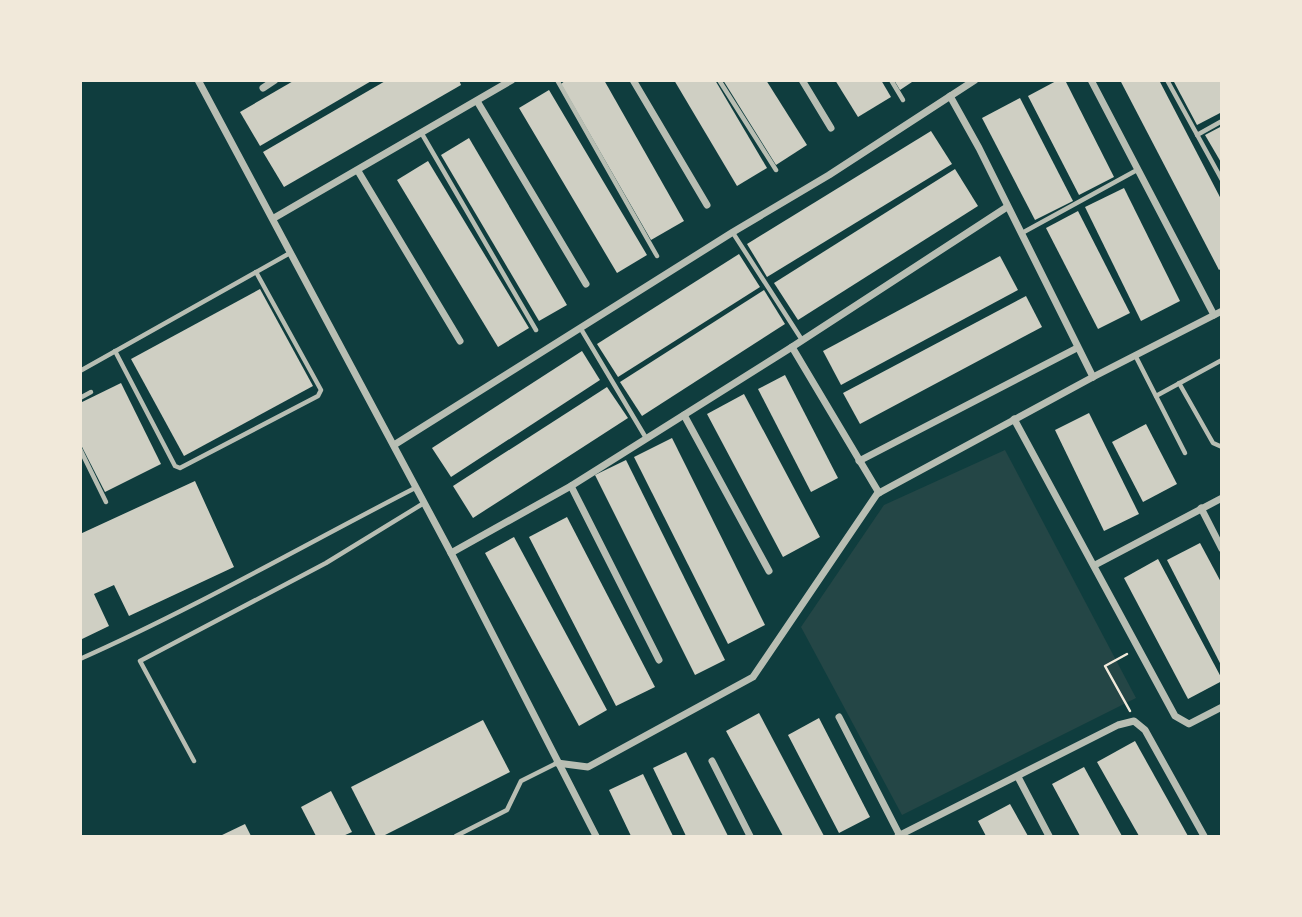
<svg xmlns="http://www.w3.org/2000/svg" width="1302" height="917" viewBox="0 0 1302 917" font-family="Quicksand,sans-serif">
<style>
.green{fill:#244646}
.building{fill:#cfcfc3}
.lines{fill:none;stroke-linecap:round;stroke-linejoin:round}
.path{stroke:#f1e9da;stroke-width:2.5}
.service{stroke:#b8beb3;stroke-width:4.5}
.minor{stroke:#b8beb3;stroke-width:7}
</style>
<rect width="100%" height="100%" fill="#0f3d3e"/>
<polygon class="green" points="1005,450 1136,698 902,815 801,627 884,505"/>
<g class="building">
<polygon points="295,80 373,80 260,146 240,112"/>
<polygon points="387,80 459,80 461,85 284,187 263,152"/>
<polygon points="566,80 604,80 684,221 651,240 561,84"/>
<polygon points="674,80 715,80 767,168 737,186"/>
<polygon points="723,80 766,80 807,145 776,165"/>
<polygon points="835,80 881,80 891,97 858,117"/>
<polygon points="894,80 915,80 900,90"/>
<polygon points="1058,80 1065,80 1114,177 1079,195 1028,96"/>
<polygon points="1120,80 1159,80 1222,201 1222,268 1219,270"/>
<polygon points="1173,80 1222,80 1222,112 1197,125"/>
<polygon points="549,90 647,255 617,273 519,108"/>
<polygon points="1020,98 1073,201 1035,220 982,118"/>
<polygon points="1222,126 1222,164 1205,135"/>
<polygon points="931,131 952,164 767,277 747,244"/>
<polygon points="469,138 567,305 539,321 441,155"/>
<polygon points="428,161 529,328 498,347 397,180"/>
<polygon points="955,169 978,206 798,320 774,283"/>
<polygon points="1124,188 1180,301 1141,321 1085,207"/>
<polygon points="1078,211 1130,313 1098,329 1046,228"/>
<polygon points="739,254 760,287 618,377 597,344"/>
<polygon points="1000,256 1018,290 841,385 823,351"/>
<polygon points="260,289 313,386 184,456 131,359"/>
<polygon points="764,290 785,324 642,416 620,382"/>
<polygon points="1026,296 1042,327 860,424 843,393"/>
<polygon points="582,351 600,380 451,477 432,448"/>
<polygon points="785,375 838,478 811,492 758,389"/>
<polygon points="121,383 161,464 105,492 80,443 80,403"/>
<polygon points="607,387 628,418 473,518 453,486"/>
<polygon points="744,394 820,537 783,557 707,414"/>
<polygon points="1089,413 1139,514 1104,531 1055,430"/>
<polygon points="1146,424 1177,484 1143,502 1112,442"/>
<polygon points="672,438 765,625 728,644 634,457"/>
<polygon points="626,460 725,660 695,675 595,475"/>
<polygon points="195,481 234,567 129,616 114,585 94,594 109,626 80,640 80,534"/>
<polygon points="567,517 655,687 616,706 529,537"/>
<polygon points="514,537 607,710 579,726 485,553"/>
<polygon points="1200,543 1222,584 1222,667 1167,560"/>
<polygon points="1158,559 1222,679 1222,681 1188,699 1124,578"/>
<polygon points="759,713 824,836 783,836 726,731"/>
<polygon points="819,718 870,817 839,833 788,735"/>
<polygon points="483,720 510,772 383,836 376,836 351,787"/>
<polygon points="1135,741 1188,836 1139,836 1097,762"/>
<polygon points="686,752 728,836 686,836 653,768"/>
<polygon points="1084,767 1122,836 1080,836 1052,784"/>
<polygon points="643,774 673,836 631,836 609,790"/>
<polygon points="331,791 352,832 343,836 316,836 301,807"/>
<polygon points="1010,804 1028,836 986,836 978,821"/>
<polygon points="245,824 251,836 220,836"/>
</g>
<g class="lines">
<polyline class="path" points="1127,654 1105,666 1130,711"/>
<g class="service">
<polyline points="557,80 657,256"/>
<polyline points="719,80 776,170"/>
<polyline points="891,80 903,100"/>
<polyline points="1167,80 1222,180"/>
<polyline points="422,134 536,330"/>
<polyline points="1197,135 1222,121"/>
<polyline points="733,233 802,340"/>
<polyline points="1022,233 1137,170"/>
<polyline points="581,329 646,438"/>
<polyline points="115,351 175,466 180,468 318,396 321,390 256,272"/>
<polyline points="1135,355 1185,453"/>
<polyline points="80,371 290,253"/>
<polyline points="1179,383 1213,443 1222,447"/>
<polyline points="1156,396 1222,360"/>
<polyline points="80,398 91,392"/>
<polyline points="80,449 106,502"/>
<path d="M 80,659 C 195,608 304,545 415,488"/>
<polyline points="194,761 140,661 326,563 424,503"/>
<polyline points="456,836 507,810 521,781 557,763"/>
</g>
<g class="minor">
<polyline points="198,80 451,553 596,836"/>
<polyline points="633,80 707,205"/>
<polyline points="802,80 831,128"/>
<polyline points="1091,80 1214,315"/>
<polyline points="263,88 275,80"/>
<polyline points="950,96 979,148 1093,377"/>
<polyline points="477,101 586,284"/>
<polyline points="358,171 460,341"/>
<polyline points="274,218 512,80"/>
<polyline points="792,347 879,493"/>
<polyline points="684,415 769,571"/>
<polyline points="1014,419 1175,716 1189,724 1222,707"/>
<polyline points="394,445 733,232 829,175 975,80"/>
<polyline points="859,461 1077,348"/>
<polyline points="571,486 659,660"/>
<polyline points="1201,508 1222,549"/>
<polyline points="451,553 571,486 792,347 1007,207"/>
<polyline points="1095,565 1222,498"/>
<polyline points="839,717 900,836"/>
<polyline points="712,761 750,836"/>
<polyline points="557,763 588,767 753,677 877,494 1093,377 1222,311"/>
<polyline points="1018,777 1049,836"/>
<polyline points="898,836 1118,725 1134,721 1145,730 1204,836"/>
</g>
</g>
<rect width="1302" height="917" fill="none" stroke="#f1e9da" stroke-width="164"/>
</svg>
